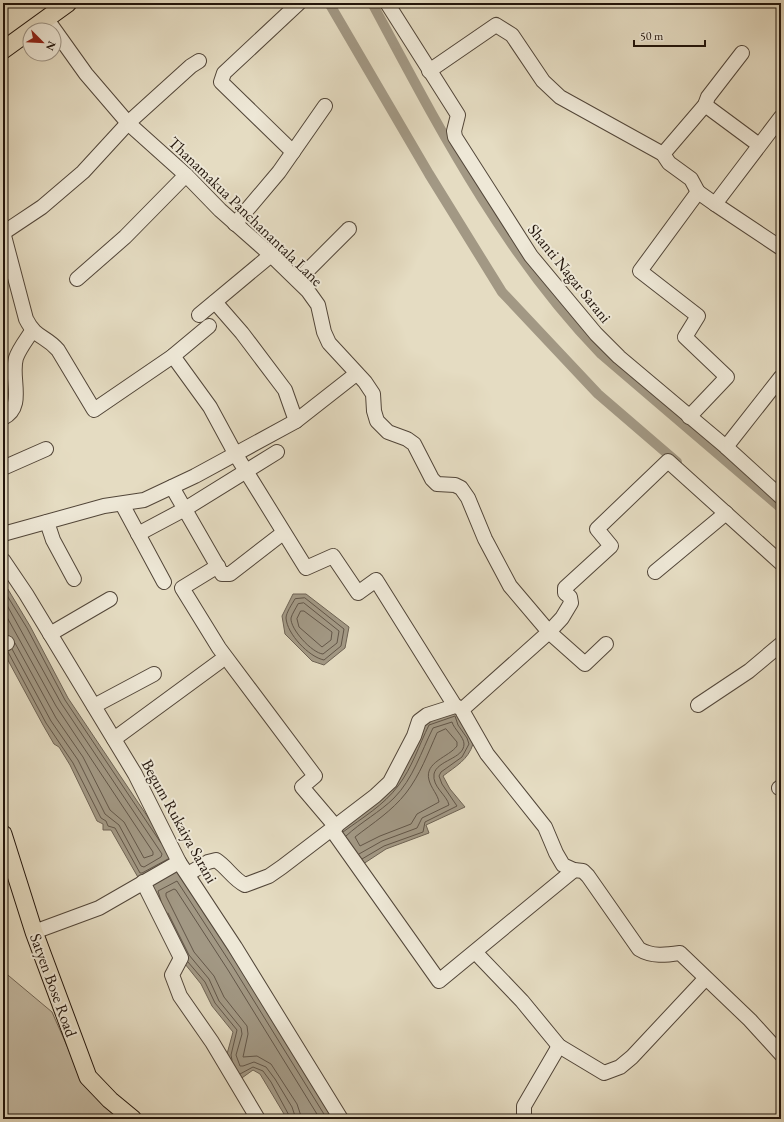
<svg xmlns="http://www.w3.org/2000/svg" width="784" height="1122" viewBox="0 0 784 1122" font-family="'EB Garamond',serif">
<style>
.green{fill:#c4baa3;stroke:#726757}
.water{fill:#a29884;stroke:#6e6354}
.lines{fill:none;stroke-linecap:round;stroke-linejoin:round}
.shore{stroke:#625648;stroke-width:1}
.canal{stroke:#a29884;stroke-width:10}
.minor-casing{stroke:#524639;stroke-width:16}
.major-casing{stroke:#21140b;stroke-width:19}
.minor{stroke:#eee8d7;stroke-width:14}
.major{stroke:#e5dcc2;stroke-width:17}
.labels{text-anchor:middle;stroke-width:4;stroke-linejoin:round;paint-order:stroke}
.street-label{font-size:16px;fill:#21140b;stroke:#eee8d7}
</style>
<rect width="100%" height="100%" fill="#e5dcc2"/>
<filter id="stains"><feTurbulence type="fractalNoise" baseFrequency=".005" numOctaves="4"/><feColorMatrix values="0 0 0 0 .2 0 0 0 0 .09 0 0 0 0 .02 0 0 0 .5 -.17"/></filter>
<radialGradient id="worn" r=".72"><stop offset=".6" stop-color="#630" stop-opacity="0"/><stop offset="1" stop-color="#630" stop-opacity=".3"/></radialGradient>
<polygon class="green" points="3,971 52,1012 82,1080 122,1119 3,1119"/>
<g class="water">
<polygon points="3,581 30,626 68,698 176,859 139,879 111,830 103,830 103,824 97,821 70,765 59,747 54,744 43,725 3,651"/>
<polygon points="293,594 306,594 349,627 345,648 324,665 312,661 285,634 282,616"/>
<path d="M 455,710 L 473,744 C 468,760 456,766 443,776 L 450,789 L 465,807 L 426,825 L 429,833 L 386,849 L 357,868 L 333,834 L 367,809 L 425,723 Z"/>
<polygon points="180,868 337,1119 287,1119 260,1074 253,1070 239,1080 227,1054 233,1032 212,1006 201,984 181,959 144,888"/>
</g>
<g class="lines">
<g class="shore">
<polyline points="3,589 27,628 65,700 161,843"/>
<polyline points="3,598 61,703 162,854 161,857 144,867 141,866 119,825 105,814 78,760 51,721 12,649"/>
<path d="M 305,598 L 344,629 L 341,646 L 324,660 C 309,657 287,634 286,618 C 286,613 292,604 295,599 Z"/>
<path d="M 304,603 L 339,631 L 337,643 L 323,654 C 312,653 290,629 291,618 C 292,614 296,608 298,604 Z"/>
<polyline points="3,610 56,706 153,852 153,855 144,858 124,822 110,810 83,757 56,718 15,643"/>
<polygon points="301,611 304,611 332,632 331,640 322,647 299,627 297,619"/>
<polyline points="8,652 46,723 73,763 101,818 106,821 108,826 115,828 140,873 142,873 168,859"/>
<path d="M 446,729 L 457,742 L 457,746 C 449,757 424,762 429,780 C 431,788 438,795 439,802 L 417,814 L 411,824 L 380,836 L 360,846 L 355,837 C 373,823 392,811 406,793 C 420,775 428,753 437,733 Z"/>
<path d="M 343,832 C 362,818 384,805 398,786 C 412,768 419,745 429,725 L 455,716 L 458,725 L 467,738 L 469,744 L 462,757 L 441,772 L 439,776 L 442,784 L 457,806 L 425,822 L 423,832 L 384,846 L 362,859"/>
<path d="M 346,836 C 361,822 380,812 394,798 C 413,779 421,752 433,728 L 452,722 C 454,729 464,737 464,744 C 464,759 437,760 434,774 C 432,787 447,795 449,805 L 422,818 L 417,828 L 382,841 L 359,854"/>
<polyline points="161,901 158,891 177,881 233,967 327,1119"/>
<polyline points="168,913 189,955 209,979 219,1001 241,1028 242,1034 236,1055 240,1066 243,1066 254,1062 266,1067 275,1079 292,1107 296,1119"/>
<polyline points="188,962 205,982 215,1003 237,1030 231,1055 232,1060"/>
<polyline points="240,1074 253,1067 263,1071 271,1082 291,1119"/>
<polyline points="302,1119 297,1104 271,1064 257,1056 243,1057 248,1034 247,1026 224,997 214,976 194,952 166,896 166,893 174,889 176,890 228,970 320,1119"/>
</g>
<g class="canal">
<polyline points="329,3 429,174 502,292 598,394 677,462"/>
<path d="M 372,3 C 438,126 503,253 601,354 L 781,508"/>
</g>
<defs>
<g id="minor">
<polyline points="387,3 458,115 454,131 455,137 531,256 596,334 619,357 726,447 781,497"/>
<path d="M 46,18 L 86,74 L 128,123 L 186,175 L 220,210 L 271,255 L 308,291 L 318,305 L 324,332 L 329,343 L 365,382 L 373,394 L 374,411 L 377,421 L 388,432 L 407,439 L 414,444 L 432,479 L 437,484 L 455,485 L 461,488 L 468,498 L 485,539 L 510,586 L 549,632 L 465,707 L 463,712 L 487,754 L 545,827 L 556,853 L 563,865 L 574,870 L 583,871 L 588,876 L 639,949 C 652,957 666,955 680,953 L 750,1020 L 781,1054"/>
<polyline points="429,71 496,25 512,35 543,81 560,97 663,154 669,163 691,179 698,192"/>
<polyline points="705,105 759,145"/>
<polyline points="293,152 221,82 224,73 299,3"/>
<polyline points="663,154 705,105 708,97 742,53"/>
<polyline points="715,204 781,248"/>
<polyline points="235,224 279,172 325,106"/>
<path d="M 3,232 L 26,319 C 36,339 45,335 58,350 L 94,410 L 173,356 L 209,326"/>
<polyline points="3,233 42,207 83,172 128,123 191,66 199,61"/>
<polyline points="77,279 125,237 186,175"/>
<polyline points="298,280 349,229"/>
<polyline points="215,302 242,333 285,390 296,421"/>
<polyline points="199,315 271,255"/>
<polyline points="173,356 210,407 236,455 306,568 333,556 358,593 376,580 455,706"/>
<polyline points="689,417 727,377 685,337 698,316 640,271 698,192 715,204 781,117"/>
<path d="M 3,418 C 26,407 10,378 16,358 C 19,349 27,339 32,331"/>
<polyline points="726,447 781,377"/>
<polyline points="3,468 46,449"/>
<polyline points="172,487 222,574 230,574 283,533"/>
<polyline points="122,504 164,582"/>
<polyline points="47,522 53,540 74,579"/>
<polyline points="3,534 104,506 144,500 195,476 296,421 356,374"/>
<polyline points="138,534 185,509 277,452"/>
<polyline points="3,560 26,594 135,774 179,862 235,947 341,1119"/>
<polyline points="218,566 182,588 219,648 315,776 302,787 336,827"/>
<polyline points="655,572 726,513"/>
<polyline points="50,634 110,599"/>
<polyline points="606,644 585,664 549,632 562,618 571,603 570,597 565,593 565,588 611,546 597,529 668,461 781,563"/>
<polyline points="3,645 7,643"/>
<polyline points="698,705 749,671 781,644"/>
<polyline points="94,706 154,674"/>
<polyline points="114,739 219,662"/>
<polyline points="779,788 781,787"/>
<polyline points="332,830 439,981 574,870"/>
<path d="M 188,874 L 208,862 L 216,860 C 227,867 233,879 245,885 L 269,876 L 282,867 L 375,796 L 390,782 L 414,736 L 419,721 L 427,715 L 455,706 L 463,709"/>
<polyline points="143,882 181,958 172,975 180,996 212,1042 258,1119"/>
<polyline points="34,932 99,908 179,862"/>
<polyline points="476,953 522,1001 559,1046 604,1073 620,1067 632,1057 705,979"/>
<polyline points="524,1119 524,1106 559,1046"/>
</g>
<g id="major">
<polyline points="3,50 68,3"/>
<polyline points="3,834 34,932 88,1077 110,1100 133,1119"/>
</g>
</defs>
<use href="#minor" class="minor-casing"/>
<use href="#major" class="major-casing"/>
<use href="#minor" class="minor"/>
<use href="#major" class="major"/>
</g>
<g class="labels">
<g class="street-label">
<text transform="translate(246 211) rotate(44)" y="6">Thanamakua Panchanantala Lane</text>
<text transform="translate(570 273) rotate(51)" y="6">Shanti Nagar Sarani</text>
<text transform="translate(180 821) rotate(61)" y="6">Begum Rukaiya Sarani</text>
<text transform="translate(54 985) rotate(70)" y="6">Satyen Bose Road</text>
</g>
</g>
<rect width="784" height="1122" fill="none" stroke="#e5dcc2" stroke-width="16"/>
<rect x="4" y="4" width="776" height="1114" fill="none" stroke="#21140b" stroke-width="2"/>
<rect x="8" y="8" width="768" height="1106" fill="none" stroke="#21140b"/>
<g transform="translate(42 42) rotate(114)"><circle r="19" fill="#eee8d7" stroke="#9c9385"/>
<path d="M0-3L7 15L0 10L-7 15Z" fill="#8f2418"/>
<text y="-6" font-size="11" font-weight="bold" text-anchor="middle" fill="#21140b">N</text>
</g>
<path d="M634 40v6h71v-6" fill="none" stroke="#21140b" stroke-width="2"/>
<text x="640" y="40" font-size="12" fill="#21140b" stroke="#eee8d7" stroke-width="3" paint-order="stroke">50 m</text>
<rect width="100%" height="100%" filter="url(#stains)"/>
<rect width="100%" height="100%" fill="url(#worn)"/>
</svg>
